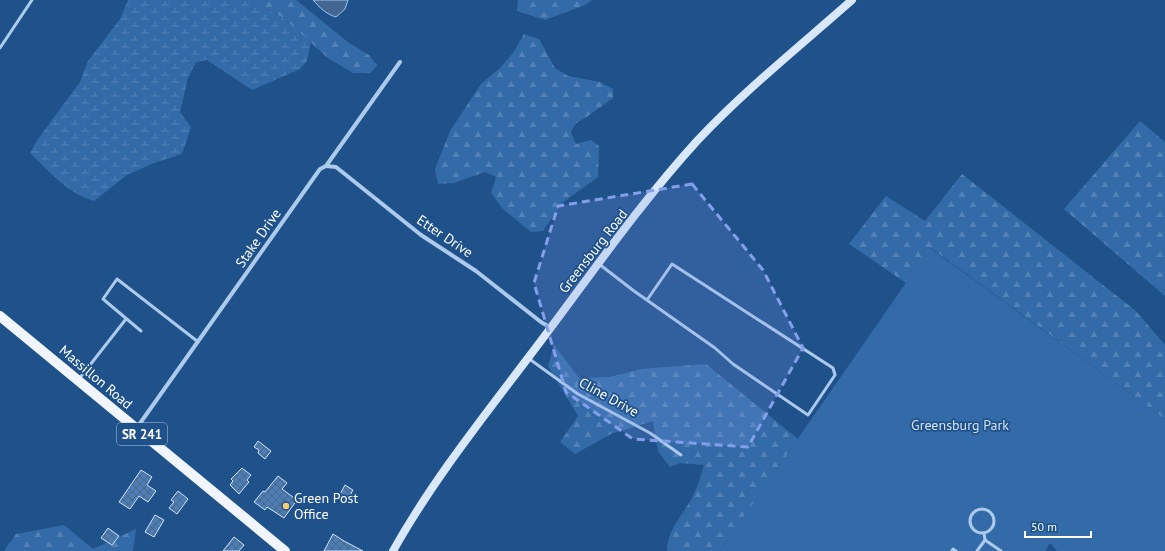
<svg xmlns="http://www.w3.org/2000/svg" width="1165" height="551" viewBox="0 0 1165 551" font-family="'PT Sans',sans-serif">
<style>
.green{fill:#336ba8}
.forest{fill:url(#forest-firs)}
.wetland{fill:url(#wetland-marsh)}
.water{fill:#436790;stroke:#9fc5ed}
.building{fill:url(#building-cross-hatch);stroke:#d1e4f8}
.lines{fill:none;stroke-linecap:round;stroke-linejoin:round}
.lane{stroke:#accaec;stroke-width:3}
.street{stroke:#accaec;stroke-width:4}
.secondary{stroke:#d8e7f9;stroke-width:8}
.primary{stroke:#f1f6fe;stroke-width:10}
.marked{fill:#839eea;fill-opacity:0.2;stroke:#839eea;stroke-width:3;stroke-dasharray:8 5;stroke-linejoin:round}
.poi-dot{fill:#facd6c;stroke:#1f518b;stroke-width:1.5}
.labels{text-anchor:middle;stroke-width:3.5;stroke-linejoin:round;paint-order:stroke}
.shield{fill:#1f518b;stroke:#bccbdc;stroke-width:1}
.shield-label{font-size:13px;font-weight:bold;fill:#fff}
.street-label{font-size:14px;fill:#fff;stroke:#1f518b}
.park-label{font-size:14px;fill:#d1e4f8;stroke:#1f518b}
.poi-label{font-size:14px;fill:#fff;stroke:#1f518b;text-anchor:start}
</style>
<defs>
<pattern id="forest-firs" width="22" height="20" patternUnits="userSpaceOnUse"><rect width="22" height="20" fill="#336ba8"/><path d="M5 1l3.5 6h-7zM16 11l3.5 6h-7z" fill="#5281b5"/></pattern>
<pattern id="wetland-marsh" width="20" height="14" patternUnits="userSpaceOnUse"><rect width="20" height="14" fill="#336ba8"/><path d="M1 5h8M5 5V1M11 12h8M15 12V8" fill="none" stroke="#5281b5"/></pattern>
<pattern id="building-cross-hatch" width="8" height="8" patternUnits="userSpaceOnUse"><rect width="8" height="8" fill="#4c7db5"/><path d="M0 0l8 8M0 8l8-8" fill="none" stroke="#4c6786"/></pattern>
</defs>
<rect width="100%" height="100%" fill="#1f518b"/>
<polygon class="green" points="930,248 1165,419 1165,551 1057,551 1050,543 1045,551 720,551"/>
<g class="forest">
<polygon points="252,0 296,0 349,43 369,55 377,65 371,73 353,73 328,58 283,18"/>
<polygon points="518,0 592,0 585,5 545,20 517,11"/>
<polygon points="524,34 539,39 555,68 568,76 600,82 613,89 613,98 588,116 575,124 571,132 576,144 591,140 599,146 598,177 562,203 543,231 531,232 503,209 491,193 496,177 485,172 454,183 438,184 435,169 450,131 481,84 500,68 513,53"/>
<polygon points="1140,121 1165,142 1165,296 1064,209"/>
<polygon points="962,174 1136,311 1165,345 1165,419 931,248 906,283 849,244 886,196 925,221"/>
<path d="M 554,345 L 579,378 L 610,377 L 641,369 L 706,364 L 798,439 L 720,551 L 667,551 C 667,526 688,511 696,489 C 700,482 701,473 704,465 L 680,463 L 670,467 L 658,451 L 653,421 L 611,434 L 575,454 L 560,442 L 578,416 L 548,366 Z"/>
<polygon points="64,525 93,549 136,529 133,550 132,551 4,551 16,534"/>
</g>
<path class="wetland" d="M 128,0 L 252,0 L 283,18 L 311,42 L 307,61 L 300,69 L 252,90 L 207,60 L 196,62 L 188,78 L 180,112 L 191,127 L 182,154 L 154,163 L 127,175 L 94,201 C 67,193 50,172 30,153 L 38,139 L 80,82 L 88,61 L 120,19 Z"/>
<path class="water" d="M 313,0 L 348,0 L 345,9 L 336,17 C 326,14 320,8 313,0 Z"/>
<g class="building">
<polygon points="258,441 271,451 265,459 258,453 259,450 254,447"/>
<polygon points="242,468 251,475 247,480 249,482 239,494 230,485 233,481 231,479"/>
<polygon points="141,470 152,477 147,485 156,491 148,502 139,496 130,509 119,502"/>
<polygon points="278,476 287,483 282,489 297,500 284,518 267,507 265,510 254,502 263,491 265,492"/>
<polygon points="345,485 353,490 347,501 339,496"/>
<polygon points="178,491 188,499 177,514 169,508 174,502 171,500"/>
<polygon points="155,515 164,520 154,537 145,532"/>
<polygon points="108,528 119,536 112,545 101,538"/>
<polygon points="333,534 344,541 363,551 324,551"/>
<polygon points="234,537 244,545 239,551 223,551"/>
</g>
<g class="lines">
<g class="lane">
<polyline points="0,48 32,0"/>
<polyline points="599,264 634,291 715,348 733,364 808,415 835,375 833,368 672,264 647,300"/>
<polyline points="141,331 103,299 117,279 197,341"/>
<polyline points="528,358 578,394 650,433 681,455"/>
<polyline points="79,379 126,319"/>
<circle cx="982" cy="521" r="12"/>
<polyline points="985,540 1001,551"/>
<polyline points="952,551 953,549 956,551"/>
<polyline points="977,551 985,540 984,533"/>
</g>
<g class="street">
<polyline points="326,166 336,167 421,235 476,271 541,322 551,328"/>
<polyline points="136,429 320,169 326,166 400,62"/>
</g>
<path class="secondary" d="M 393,551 C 431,483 481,420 528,358 C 583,286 635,209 697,141 C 745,90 800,46 852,0"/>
<polyline class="primary" points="0,316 285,551"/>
</g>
<path class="marked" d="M 692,184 L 763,270 L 803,348 L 748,447 L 633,439 L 566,392 L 534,283 L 558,206 Z"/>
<circle class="poi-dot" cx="286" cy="506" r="4"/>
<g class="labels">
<rect class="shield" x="117" y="423" width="50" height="22" rx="3"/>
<g class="shield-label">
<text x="142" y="439">SR 241</text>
</g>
<g class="street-label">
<text transform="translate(445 236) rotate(34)" y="5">Etter Drive</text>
<text transform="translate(258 238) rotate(-55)" y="5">Stake Drive</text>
<text transform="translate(593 251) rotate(-52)" y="5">Greensburg Road</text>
<text transform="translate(96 377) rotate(40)" y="5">Massillon Road</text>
<text transform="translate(609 397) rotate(29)" y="5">Cline Drive</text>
</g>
<g class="park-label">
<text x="960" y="430">Greensburg Park</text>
</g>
<g class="poi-label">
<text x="294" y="503">Green Post<tspan x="294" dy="16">Office</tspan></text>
</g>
</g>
<path d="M1025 531v6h66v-6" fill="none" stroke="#ffffff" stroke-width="2"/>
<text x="1031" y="531" font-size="12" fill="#ffffff" stroke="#1f518b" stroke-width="3" paint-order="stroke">50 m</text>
</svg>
